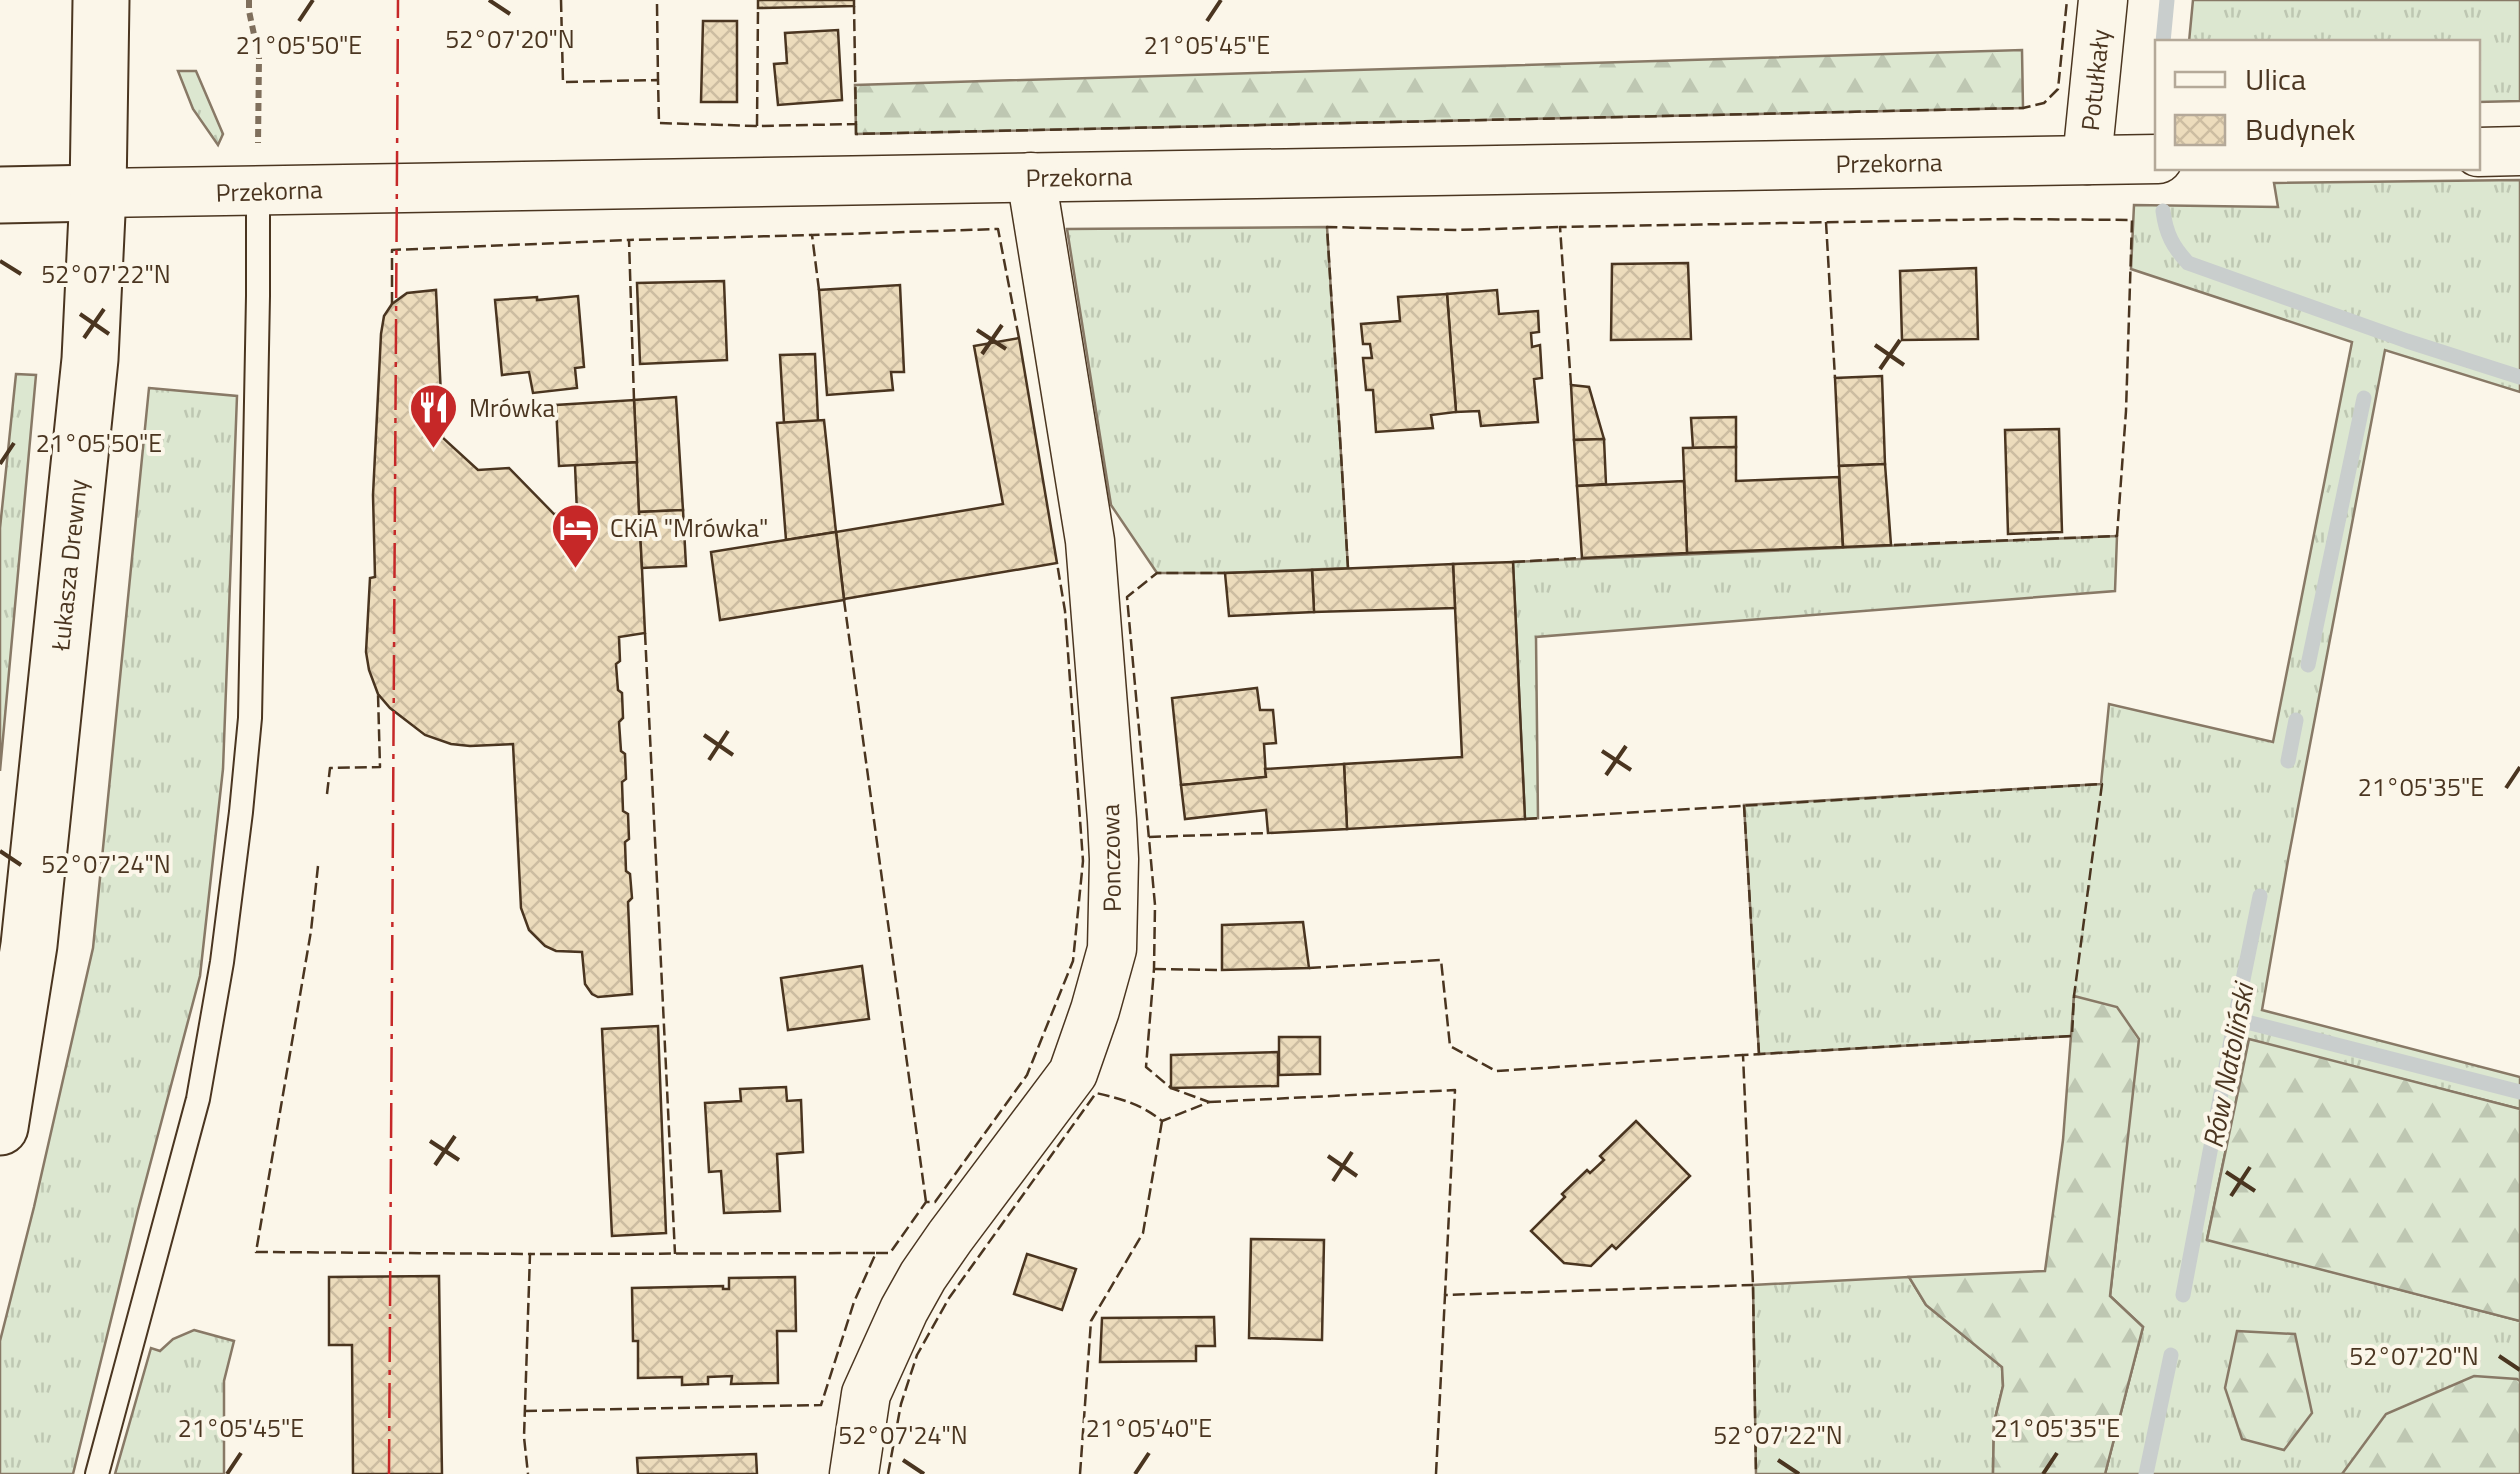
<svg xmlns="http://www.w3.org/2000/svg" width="2520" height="1474" viewBox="0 0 2520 1474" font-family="'Titillium Web',sans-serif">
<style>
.grass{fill:url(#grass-tufts);stroke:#887966;stroke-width:2.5}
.forest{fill:url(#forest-firs);stroke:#887966;stroke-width:2.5}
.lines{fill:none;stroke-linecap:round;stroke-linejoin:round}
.stream{stroke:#c9cecd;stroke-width:15}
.building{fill:url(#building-cross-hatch);stroke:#4a3520;stroke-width:2.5}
.service-casing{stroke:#4a3520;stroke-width:26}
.minor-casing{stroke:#4a3520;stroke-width:51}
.tertiary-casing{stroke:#4a3520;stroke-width:59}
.secondary-casing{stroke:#4a3520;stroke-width:59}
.path{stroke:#7f6f5c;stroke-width:6;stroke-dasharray:8 5;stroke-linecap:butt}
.service{stroke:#fbf6e9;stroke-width:22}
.minor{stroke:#fbf6e9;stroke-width:48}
.tertiary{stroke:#fbf6e9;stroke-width:55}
.secondary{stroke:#fbf6e9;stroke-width:55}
.fence{stroke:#4a3520;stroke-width:2.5;stroke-dasharray:12 5;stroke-linecap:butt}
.power{stroke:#c62828;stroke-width:2.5;stroke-dasharray:35 8 5 8;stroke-linecap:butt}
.ticks{fill:none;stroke:#4a3520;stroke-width:4}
.labels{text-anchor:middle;stroke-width:8;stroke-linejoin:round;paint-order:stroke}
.street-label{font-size:25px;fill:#4a3520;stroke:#fbf6e9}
.poi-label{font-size:25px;fill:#4a3520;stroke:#fbf6e9;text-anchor:start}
.water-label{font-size:28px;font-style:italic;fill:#4a3520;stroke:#fbf6e9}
.ticks-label{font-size:25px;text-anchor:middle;fill:#4a3520;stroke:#fbf6e9;stroke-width:8;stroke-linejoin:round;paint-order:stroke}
</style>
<defs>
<pattern id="grass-tufts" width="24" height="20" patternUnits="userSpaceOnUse" patternTransform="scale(2.5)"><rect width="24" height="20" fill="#dce7d0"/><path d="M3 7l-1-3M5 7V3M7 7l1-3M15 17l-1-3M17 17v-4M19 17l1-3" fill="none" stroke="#bec7b2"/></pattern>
<pattern id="forest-firs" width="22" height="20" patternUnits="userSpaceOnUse" patternTransform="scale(2.5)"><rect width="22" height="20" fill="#dce7d0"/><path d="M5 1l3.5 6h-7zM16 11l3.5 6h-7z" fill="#bec7b2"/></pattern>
<pattern id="building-cross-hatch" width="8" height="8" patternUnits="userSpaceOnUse" patternTransform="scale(2.5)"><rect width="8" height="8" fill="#ecdcbc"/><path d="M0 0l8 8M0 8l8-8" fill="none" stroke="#ccbda1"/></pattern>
</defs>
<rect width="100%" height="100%" fill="#fbf6e9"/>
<g class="grass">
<polygon points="2193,0 2520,0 2520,101 2478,102 2478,42 2189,42"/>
<polygon points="178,71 196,71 223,134 218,145 193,109"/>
<polygon points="2520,180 2520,392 2385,350 2288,860 2262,1010 2520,1077 2520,1109 2249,1040 2207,1239 2520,1321 2520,1474 2105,1474 2143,1327 2110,1296 2120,1206 2074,997 2072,1036 1759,1054 1744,805 2101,784 2109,704 2273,742 2352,342 2131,269 2134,205 2278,207 2274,183"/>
<polygon points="1327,227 1348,568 1225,573 1157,573 1111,505 1067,229"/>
<polygon points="16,374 36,375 0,771 0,528"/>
<polygon points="149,388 237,396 223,769 200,976 138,1210 73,1474 0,1474 0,1341 34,1207 93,948"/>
<polygon points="2117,536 2115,591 1536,637 1538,818 1525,819 1513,562"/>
<polygon points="1909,1277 1926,1305 2002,1367 2003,1386 1994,1423 1993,1474 1756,1474 1753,1285"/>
<polygon points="194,1330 234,1341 224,1381 224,1474 115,1474 151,1348 160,1351 173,1339"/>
</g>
<g class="forest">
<polygon points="2022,50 2023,108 856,134 855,85"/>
<polygon points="2074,996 2117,1007 2139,1039 2110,1296 2143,1327 2105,1474 1993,1474 1994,1423 2003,1386 2002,1367 1926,1305 1909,1277 2045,1271 2063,1140"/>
<polygon points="2249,1039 2520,1109 2520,1321 2207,1240"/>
<polygon points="2237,1331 2295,1334 2312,1413 2284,1450 2242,1439 2225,1388"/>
<polygon points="2474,1376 2517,1379 2520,1381 2520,1474 2342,1474 2386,1414"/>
</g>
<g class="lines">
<g class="stream">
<polyline points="2163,42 2167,0"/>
<path d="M 2163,211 C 2166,234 2173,247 2188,263 L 2407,341 L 2520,377"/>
<polyline points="2308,665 2364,398"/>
<polyline points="2288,761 2296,720"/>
<polyline points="2235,1019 2520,1092"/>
<polyline points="2183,1295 2235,1019 2260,896"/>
<polyline points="2146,1474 2171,1355"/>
</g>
</g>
<g class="building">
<polygon points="758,0 854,0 854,6 758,8"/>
<polygon points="703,21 737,21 737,102 701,102"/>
<polygon points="838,30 842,100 778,105 774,64 787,63 785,33"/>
<polygon points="1688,263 1691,339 1611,340 1612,264"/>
<polygon points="1976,268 1978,339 1902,340 1900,271"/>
<polygon points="724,281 727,360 640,364 637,283"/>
<polygon points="900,285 904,372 891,372 893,390 827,395 819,290"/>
<polygon points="436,290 443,438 478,470 509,468 554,514 577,513 575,465 637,462 645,633 619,637 620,661 616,664 618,690 622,693 623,718 619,722 621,751 625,754 626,779 622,782 623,811 628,814 629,839 625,842 626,871 630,874 632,898 628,902 632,994 598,997 592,994 585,984 582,952 556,951 545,946 529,930 521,908 513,744 470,746 451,744 425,735 390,708 378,694 369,670 366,652 370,578 375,577 373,495 381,334 384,316 392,304 407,293"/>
<polygon points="1497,290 1499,314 1538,311 1539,332 1531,333 1532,347 1540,345 1542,378 1534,379 1538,422 1481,426 1479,411 1456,412 1447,294"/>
<polygon points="1447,294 1456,412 1431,415 1433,428 1376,432 1373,390 1366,390 1363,358 1372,358 1370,344 1363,344 1361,324 1400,321 1398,297"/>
<polygon points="578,296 584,367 575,368 577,388 533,393 529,372 502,375 495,300 537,297 537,300"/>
<polygon points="1019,338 1057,563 844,599 836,532 1003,504 974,346"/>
<polygon points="815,354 818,421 784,423 780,355"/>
<polygon points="1882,376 1885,464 1839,466 1835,378"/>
<polygon points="1571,385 1589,387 1604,439 1574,440"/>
<polygon points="676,397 683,510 639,512 634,400"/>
<polygon points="634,400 637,462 559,466 556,405"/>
<polygon points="1736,417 1736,447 1693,448 1691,418"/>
<polygon points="824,420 836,532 786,540 777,423"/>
<polygon points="2059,429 2062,532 2008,534 2005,430"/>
<polygon points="1604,439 1606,484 1577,486 1574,440"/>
<polygon points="1736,447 1736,481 1839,477 1843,547 1687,553 1683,448"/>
<polygon points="1885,464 1891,545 1843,547 1839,466"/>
<polygon points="1684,481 1687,553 1582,558 1577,486"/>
<polygon points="683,510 686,566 642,568 639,512"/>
<polygon points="836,532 844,600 720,620 711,552"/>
<polygon points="1513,562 1525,819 1347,829 1344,764 1462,757 1453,564"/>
<polygon points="1453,564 1455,608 1314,612 1312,570"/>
<polygon points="1312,570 1314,612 1229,616 1225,573"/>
<polygon points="1257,688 1260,710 1273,710 1276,743 1264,744 1266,777 1181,785 1172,698"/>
<polygon points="1344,764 1347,829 1268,833 1266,810 1185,819 1181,785 1266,777 1265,769"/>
<polygon points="1303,922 1309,968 1222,970 1222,925"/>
<polygon points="862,966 869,1019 788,1030 781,978"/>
<polygon points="658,1026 666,1233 612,1236 602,1029"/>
<polygon points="1279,1037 1320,1037 1320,1074 1279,1075"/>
<polygon points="1278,1052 1278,1086 1171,1088 1171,1055"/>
<polygon points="786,1087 787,1101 801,1100 803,1152 777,1154 780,1211 724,1213 721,1171 709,1172 705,1103 741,1101 740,1089"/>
<polygon points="1636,1121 1690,1176 1616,1249 1612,1245 1591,1266 1564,1263 1531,1231 1565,1197 1562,1194 1587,1170 1590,1173 1604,1160 1600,1156"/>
<polygon points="1251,1239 1324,1240 1322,1340 1249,1338"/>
<polygon points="1027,1254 1076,1269 1062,1310 1014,1294"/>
<polygon points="439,1276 442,1474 353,1474 352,1345 329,1345 329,1277"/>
<polygon points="795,1277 796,1331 777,1331 778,1383 731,1384 732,1376 708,1377 708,1384 682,1385 682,1377 638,1378 638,1341 633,1341 632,1288 723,1286 723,1289 729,1289 729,1278"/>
<polygon points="1214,1317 1215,1346 1196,1346 1196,1361 1100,1362 1102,1318"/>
<polygon points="756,1454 757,1474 638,1474 637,1458"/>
</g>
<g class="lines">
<defs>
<polyline id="service" points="97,1474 198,1099 222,962 241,812 250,718 258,296 258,191"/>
<g id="minor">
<polyline points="2478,152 2520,151"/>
<polyline points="2087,160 2103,0"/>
<polyline points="98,193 2158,159"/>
<polyline points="854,1474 866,1394 904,1310 923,1276 950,1237 1073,1073 1095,1010 1112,949 1114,859 1112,820 1090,541 1031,177"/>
</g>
<polyline id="tertiary" points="0,195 98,193"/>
<polyline id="secondary" points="0,1127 29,945 90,359 98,193 101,0"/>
</defs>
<use href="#service" class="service-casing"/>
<use href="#minor" class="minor-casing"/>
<use href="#tertiary" class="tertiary-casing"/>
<use href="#secondary" class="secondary-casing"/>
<polyline class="path" points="249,0 249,11 259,58 258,143"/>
<use href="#service" class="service"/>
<use href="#minor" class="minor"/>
<use href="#tertiary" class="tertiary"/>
<use href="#secondary" class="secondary"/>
<g class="fence">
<polyline points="561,0 563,82 658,80 659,123 757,126 856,124 854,6"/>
<polyline points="657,4 658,80"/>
<polyline points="856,124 856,134 2023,108 2044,103 2058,89 2067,0"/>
<polyline points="757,126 758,8"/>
<polyline points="1826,222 1835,378"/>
<polyline points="819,290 812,235 998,229 1019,338"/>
<polyline points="392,304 392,250 629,240"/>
<polyline points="1571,385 1560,227 2008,219 2132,220 2126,411 2117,536 1891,545"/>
<polyline points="634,400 629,240 812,235"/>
<polyline points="1513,562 1582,558"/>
<polyline points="1348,568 1327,227 1457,230 1560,227"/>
<polyline points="844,600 926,1202"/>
<polyline points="645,633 675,1254"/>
<polyline points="327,794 330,768 380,767 378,694"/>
<polyline points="1744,805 1759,1054"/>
<polyline points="1525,819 2102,784 2074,996 2072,1036 1743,1055 1753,1285 1756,1474"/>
<polyline points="1149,837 1268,833"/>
<polyline points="318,866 311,931 256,1252 530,1254 524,1437 528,1474"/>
<polyline points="1309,968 1441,960 1450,1046 1496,1071 1743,1055"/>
<polyline points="1154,969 1222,970"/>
<polyline points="1209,1102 1455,1090 1445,1295"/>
<polyline points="876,1253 890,1253 926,1202 935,1202 1027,1075 1073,961 1083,861 1065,611 1057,563"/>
<polyline points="525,1411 821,1405 854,1302 876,1253 530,1254"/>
<path d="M 888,1474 L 901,1404 L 917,1355 L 949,1298 L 1096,1093 C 1122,1099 1141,1104 1162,1121 L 1209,1102 L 1171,1088 L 1146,1067 L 1154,969 L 1155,905 L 1127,597 L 1157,573 L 1225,573"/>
<polyline points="1080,1474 1091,1321 1143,1233 1162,1121"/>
<polyline points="1436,1474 1445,1295 1753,1285"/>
</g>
<polyline class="power" points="389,1474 398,0"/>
</g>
<path class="ticks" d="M 489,0 L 510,14M 299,21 L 313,0M 1207,21 L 1221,0M 0,261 L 21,274M 80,314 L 109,334M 977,330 L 1006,349M 84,338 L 104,309M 1875,345 L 1904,365M 982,354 L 1002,325M 1880,369 L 1900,340M 0,464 L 14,443M 704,735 L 733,755M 1602,751 L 1631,770M 709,760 L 728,731M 1606,775 L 1626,746M 2506,788 L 2520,767M 0,851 L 21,865M 430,1141 L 459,1160M 1328,1156 L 1357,1176M 435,1165 L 455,1136M 2226,1172 L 2255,1191M 1333,1181 L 1352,1152M 2231,1196 L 2250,1167M 2499,1356 L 2520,1370M 903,1460 L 924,1474M 1778,1460 L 1799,1474M 227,1474 L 241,1453M 1135,1474 L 1149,1453M 2043,1474 L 2057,1453"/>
<defs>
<symbol id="restaurant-pin" viewBox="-11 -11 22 30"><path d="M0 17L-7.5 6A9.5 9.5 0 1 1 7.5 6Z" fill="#c62828" stroke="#fbf6e9"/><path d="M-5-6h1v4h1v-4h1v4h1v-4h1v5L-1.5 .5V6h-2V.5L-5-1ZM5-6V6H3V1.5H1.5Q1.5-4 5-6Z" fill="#fff"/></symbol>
<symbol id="hotel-pin" viewBox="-11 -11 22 30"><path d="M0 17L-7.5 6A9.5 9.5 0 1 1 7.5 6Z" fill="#c62828" stroke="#fbf6e9"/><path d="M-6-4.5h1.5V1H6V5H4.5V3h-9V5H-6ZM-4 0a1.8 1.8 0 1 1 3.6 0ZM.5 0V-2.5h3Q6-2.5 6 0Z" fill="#fff"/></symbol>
</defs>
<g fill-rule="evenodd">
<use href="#restaurant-pin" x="406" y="380" width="55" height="75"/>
<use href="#hotel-pin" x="548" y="500" width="55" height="75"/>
</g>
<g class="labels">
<g class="street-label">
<text transform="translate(2095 80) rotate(-84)" y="9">Potułkały</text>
<text transform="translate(1889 163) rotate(-1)" y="9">Przekorna</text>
<text transform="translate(1079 177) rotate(-1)" y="9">Przekorna</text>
<text transform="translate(269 191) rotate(-2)" y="9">Przekorna</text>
<text transform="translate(69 565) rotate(-84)" y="9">Łukasza Drewny</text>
<text transform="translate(1111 858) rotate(-91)" y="9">Ponczowa</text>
</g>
<g class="poi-label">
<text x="469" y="417">Mrówka</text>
<text x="610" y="537">CKiA "Mrówka"</text>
</g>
<g class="water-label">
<text transform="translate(2228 1066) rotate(-79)" y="10">Rów Natoliński</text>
</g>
</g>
<g class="ticks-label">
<text x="510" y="48">52°07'20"N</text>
<text x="299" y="54">21°05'50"E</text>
<text x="1207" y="54">21°05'45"E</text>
<text x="106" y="283">52°07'22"N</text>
<text x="99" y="452">21°05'50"E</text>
<text x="2421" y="796">21°05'35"E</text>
<text x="106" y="873">52°07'24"N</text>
<text x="2414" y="1365">52°07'20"N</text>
<text x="241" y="1437">21°05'45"E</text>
<text x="1149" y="1437">21°05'40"E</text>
<text x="2057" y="1437">21°05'35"E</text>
<text x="903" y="1444">52°07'24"N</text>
<text x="1778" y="1444">52°07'22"N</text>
</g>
<rect x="2155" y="40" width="325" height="130" fill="#fbf6e9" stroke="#b4a999" stroke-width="2.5"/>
<rect x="2175" y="72" width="50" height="15" fill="#fbf6e9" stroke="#b4a999" stroke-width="2.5"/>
<text x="2245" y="90" font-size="30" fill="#4a3520">Ulica</text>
<rect x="2175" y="115" width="50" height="30" fill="url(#building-cross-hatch)" stroke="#b4a999" stroke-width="2.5"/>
<text x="2245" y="140" font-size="30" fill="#4a3520">Budynek</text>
</svg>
